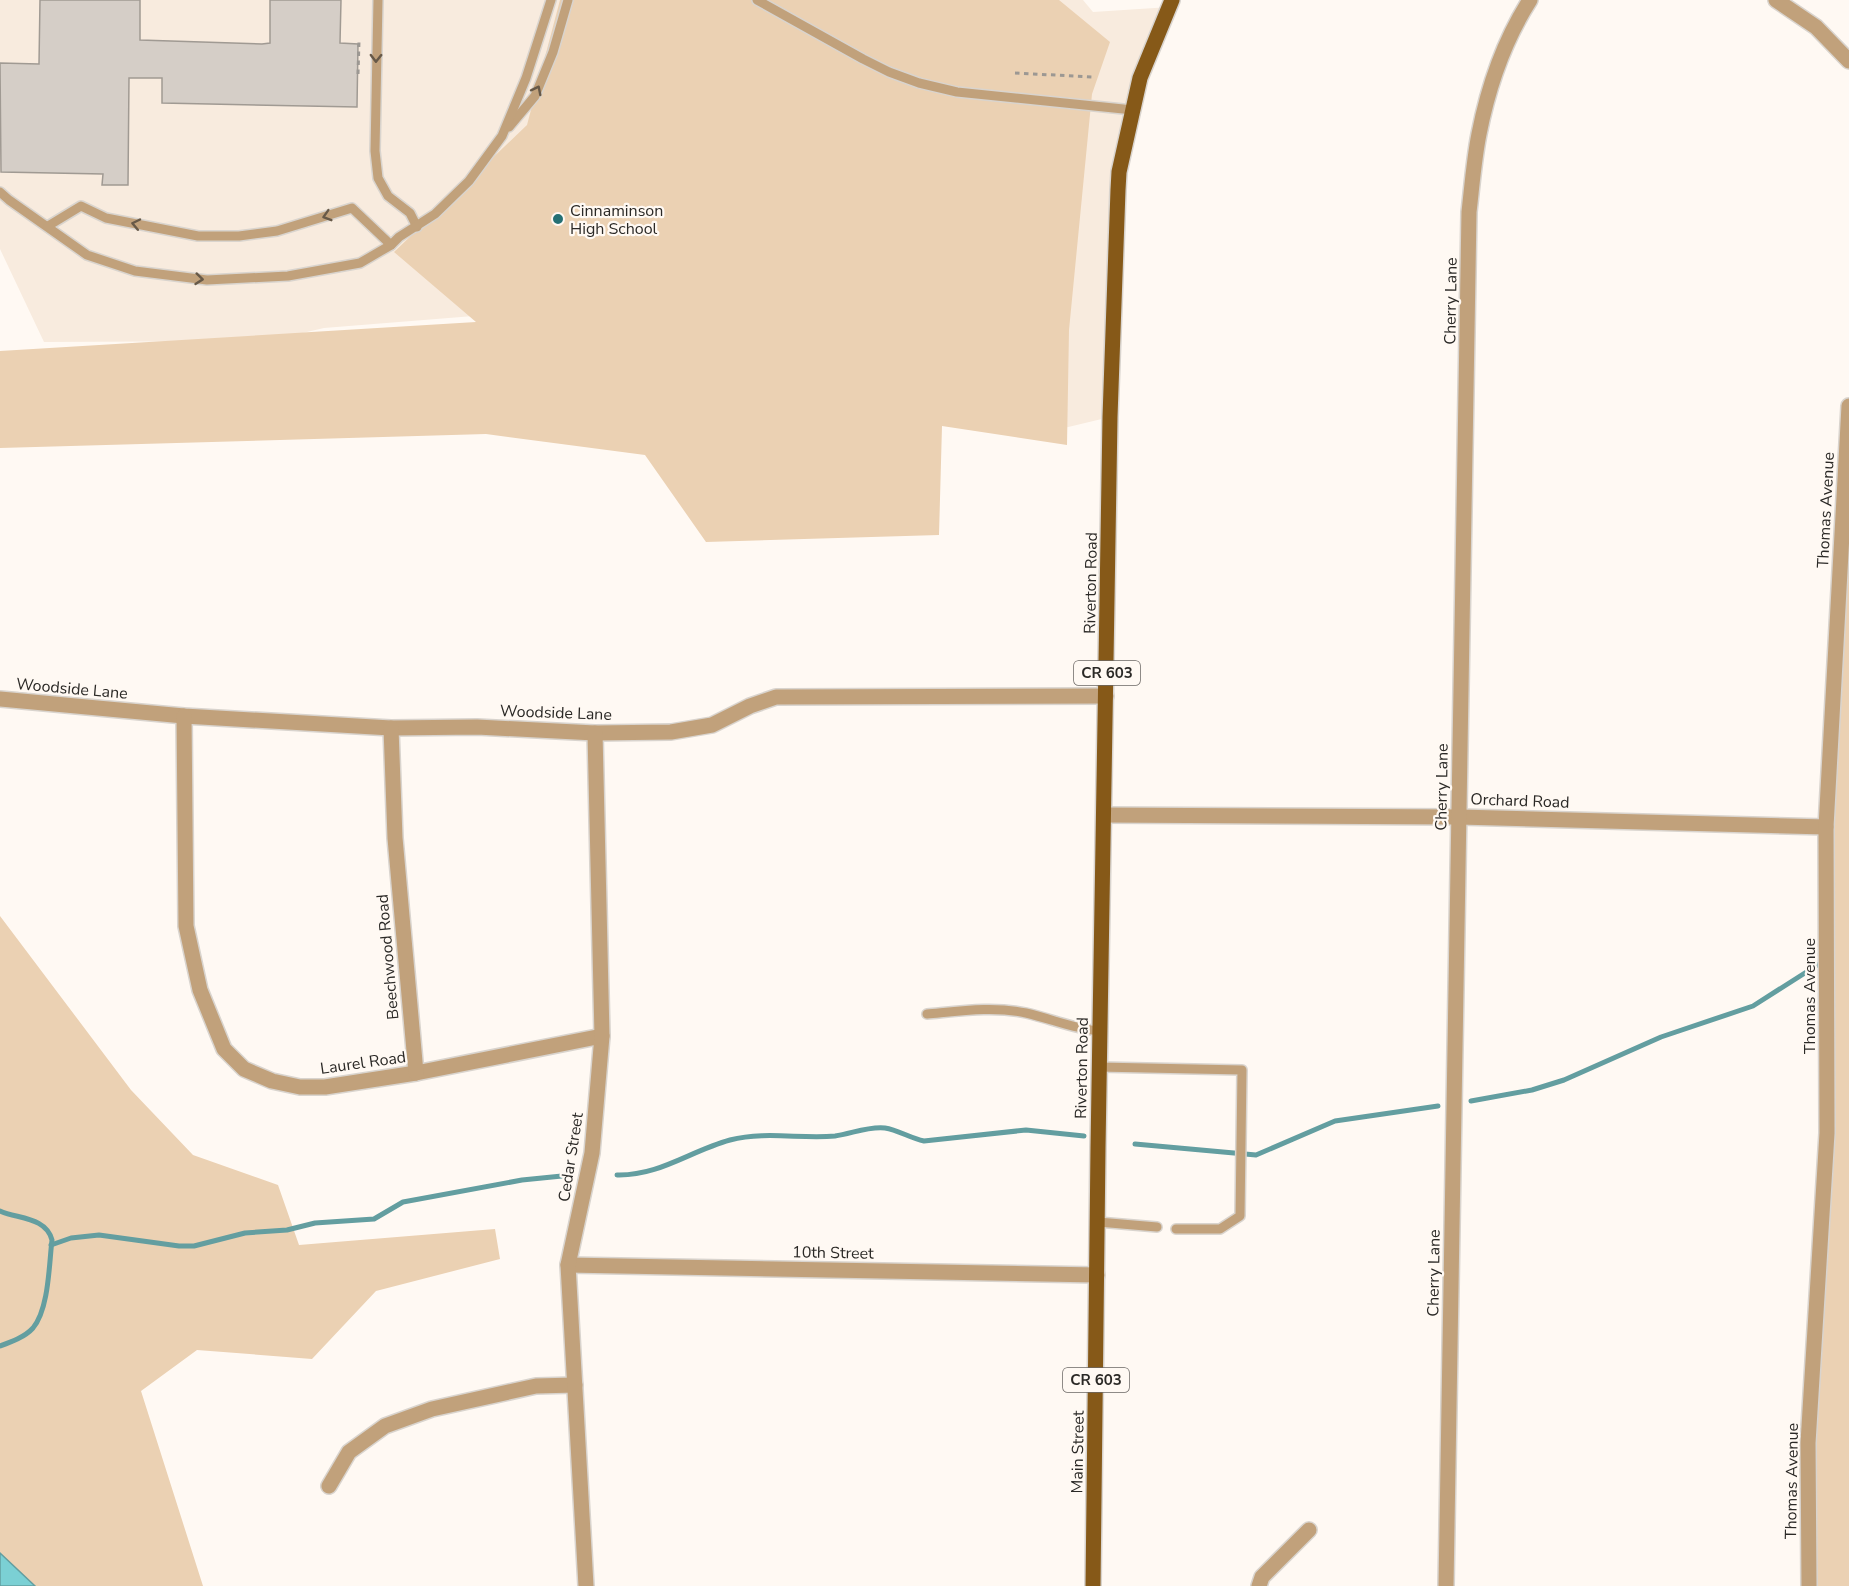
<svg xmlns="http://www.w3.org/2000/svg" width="1849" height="1586" viewBox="0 0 1849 1586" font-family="'Nunito Sans',sans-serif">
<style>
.built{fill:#f8ebde}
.green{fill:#ebd1b3}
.water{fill:#7bd0d4;stroke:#639ea0;stroke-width:1.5}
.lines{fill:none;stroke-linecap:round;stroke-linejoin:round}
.stream{stroke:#639ea0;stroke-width:5}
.building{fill:#d5cec7;stroke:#a09a93;stroke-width:1.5}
.service-casing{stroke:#d9d4ce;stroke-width:12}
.minor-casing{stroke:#d9d4ce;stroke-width:18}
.primary-casing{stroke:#d9d4ce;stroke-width:18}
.path{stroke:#9c9893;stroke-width:3;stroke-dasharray:4.5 4.5;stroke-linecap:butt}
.service{stroke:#c1a17b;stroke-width:9}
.minor{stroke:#c1a17b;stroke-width:15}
.primary{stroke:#865918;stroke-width:15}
.oneway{stroke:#675948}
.poi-dot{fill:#257074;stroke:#fff9f3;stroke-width:2}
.labels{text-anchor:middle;stroke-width:4.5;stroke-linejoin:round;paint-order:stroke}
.shield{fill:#fff9f3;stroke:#6b6764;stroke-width:1.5}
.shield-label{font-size:15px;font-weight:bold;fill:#2b2926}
.poi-label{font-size:16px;fill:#2b2926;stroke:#fff9f3;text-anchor:start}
.street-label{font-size:16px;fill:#2b2926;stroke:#fff9f3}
</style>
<rect width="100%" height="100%" fill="#fff9f3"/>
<polygon class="built" points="0,0 1083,0 1093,12 1170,7 1140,78 1118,190 1110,417 1060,429 486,315 324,328 268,341 44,342 0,249"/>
<g class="green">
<polygon points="560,0 1059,0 1110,42 1092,94 1069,330 1067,445 942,426 939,535 706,542 645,455 486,434 0,448 0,351 476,322 394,252 527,125"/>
<polygon points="1849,406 1849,1586 1810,1586 1826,827"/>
<polygon points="0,916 131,1090 193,1155 278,1185 299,1245 495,1229 500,1259 376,1291 312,1359 197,1350 141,1391 203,1586 0,1586"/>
</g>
<polygon class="water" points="0,1553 35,1586 0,1586"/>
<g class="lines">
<g class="stream">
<polyline points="1471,1101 1532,1090 1564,1080 1661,1037 1753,1006 1819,964"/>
<polyline points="1135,1144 1256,1155 1335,1121 1438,1106"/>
<path d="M 617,1175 C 659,1176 690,1151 730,1140 C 765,1131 800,1139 835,1136 C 851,1134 868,1126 885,1128 C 898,1130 910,1138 924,1141 L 1026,1130 L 1084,1136"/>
<path d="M 0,1211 C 18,1219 46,1217 52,1240 C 49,1264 49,1309 33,1328 C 25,1337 11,1342 0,1346"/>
<polyline points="51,1245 71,1238 99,1235 179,1246 194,1246 245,1233 287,1230 315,1223 374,1219 403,1202 522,1180 572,1175"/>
</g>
</g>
<polygon class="building" points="40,0 140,0 140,40 262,44 270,43 270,0 341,0 340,43 358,44 357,107 162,103 162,78 129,78 128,185 102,185 103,174 1,172 0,63 39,64"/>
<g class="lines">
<defs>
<g id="service">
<polyline points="378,0 375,151 378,178 388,196 410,213 417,227"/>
<polyline points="757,0 863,59 889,72 919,83 957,92 1133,110"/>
<polyline points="509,127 535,96 553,52 568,0"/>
<polyline points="0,192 9,200 87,255 135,271 207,280 288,276 360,263 391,245 399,237 435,214 469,181 502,136 526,78 551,0"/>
<polyline points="48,226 81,206 106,218 198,236 239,236 277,231 352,208 391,245"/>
<path d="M 927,1014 C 960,1011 994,1006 1026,1013 C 1052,1019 1074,1029 1100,1031"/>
<polyline points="1099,1067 1242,1070 1240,1216 1220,1229 1176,1229"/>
<polyline points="1098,1222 1157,1227"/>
</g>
<g id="minor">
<polyline points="1776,0 1816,27 1849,61"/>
<polyline points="0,699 184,716 391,728 477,727 595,733 671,732 712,725 750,706 776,697 1106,696"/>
<polyline points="184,716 186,926 200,990 224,1049 244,1069 272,1081 300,1087 325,1087 416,1073 602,1036"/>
<polyline points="391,728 395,838 416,1073"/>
<polyline points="1104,815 1459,817 1826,827"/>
<polyline points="568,1265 1097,1275"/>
<polyline points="329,1486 349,1452 385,1426 432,1409 536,1386 575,1385"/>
<polyline points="586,1586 568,1265 592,1153 602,1036 595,733"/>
<polyline points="1259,1586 1262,1577 1309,1530"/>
<path d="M 1446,1586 L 1469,212 C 1472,186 1474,159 1479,134 C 1488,88 1505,39 1530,0"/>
<polyline points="1809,1586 1808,1443 1827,1133 1826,827 1849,406"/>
</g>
<polyline id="primary" points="1093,1586 1098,1148 1110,417 1118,190 1119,172 1140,78 1172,0"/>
</defs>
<use href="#service" class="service-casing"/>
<use href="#minor" class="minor-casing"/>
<use href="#primary" class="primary-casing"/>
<g class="path">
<polyline points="1015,73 1092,77"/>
<polyline points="358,74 359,41"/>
</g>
<use href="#service" class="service"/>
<use href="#minor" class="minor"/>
<use href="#primary" class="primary"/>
</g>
<defs><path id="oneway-chevron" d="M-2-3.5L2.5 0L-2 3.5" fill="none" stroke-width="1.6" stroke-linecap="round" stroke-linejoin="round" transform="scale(1.5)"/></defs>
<g class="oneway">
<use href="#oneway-chevron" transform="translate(376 58) rotate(91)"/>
<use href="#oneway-chevron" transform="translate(537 90) rotate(-63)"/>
<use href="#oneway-chevron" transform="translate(327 216) rotate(163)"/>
<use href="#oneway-chevron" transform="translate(136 224) rotate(-168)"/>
<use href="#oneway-chevron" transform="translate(199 279) rotate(6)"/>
</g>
<circle class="poi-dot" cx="558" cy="219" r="6"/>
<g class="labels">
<g class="shield">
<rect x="1074" y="661" width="66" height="24" rx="4.5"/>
<rect x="1063" y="1368" width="66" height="24" rx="4.5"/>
</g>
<g class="shield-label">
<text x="1107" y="678">CR 603</text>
<text x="1096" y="1385">CR 603</text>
</g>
<g class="poi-label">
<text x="570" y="216">Cinnaminson<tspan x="570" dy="18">High School</tspan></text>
</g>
<g class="street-label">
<text transform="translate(1450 301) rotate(-89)" y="6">Cherry Lane</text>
<text transform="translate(1825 510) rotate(-87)" y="6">Thomas Avenue</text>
<text transform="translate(1090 583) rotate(-89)" y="6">Riverton Road</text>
<text transform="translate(72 688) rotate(5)" y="6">Woodside Lane</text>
<text transform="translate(556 712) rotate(2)" y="6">Woodside Lane</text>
<text transform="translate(1441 787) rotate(-89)" y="6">Cherry Lane</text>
<text transform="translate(1520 800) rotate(2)" y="6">Orchard Road</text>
<text transform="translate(387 957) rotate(-95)" y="6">Beechwood Road</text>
<text transform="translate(1809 996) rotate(-90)" y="6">Thomas Avenue</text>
<text transform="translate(363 1062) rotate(-8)" y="6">Laurel Road</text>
<text transform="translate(1081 1068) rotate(-89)" y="6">Riverton Road</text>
<text transform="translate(570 1157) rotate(-81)" y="6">Cedar Street</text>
<text transform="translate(833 1252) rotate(1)" y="6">10th Street</text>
<text transform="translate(1433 1273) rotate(-89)" y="6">Cherry Lane</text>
<text transform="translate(1077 1452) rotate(-89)" y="6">Main Street</text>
<text transform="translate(1791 1481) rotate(-89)" y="6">Thomas Avenue</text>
</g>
</g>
</svg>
